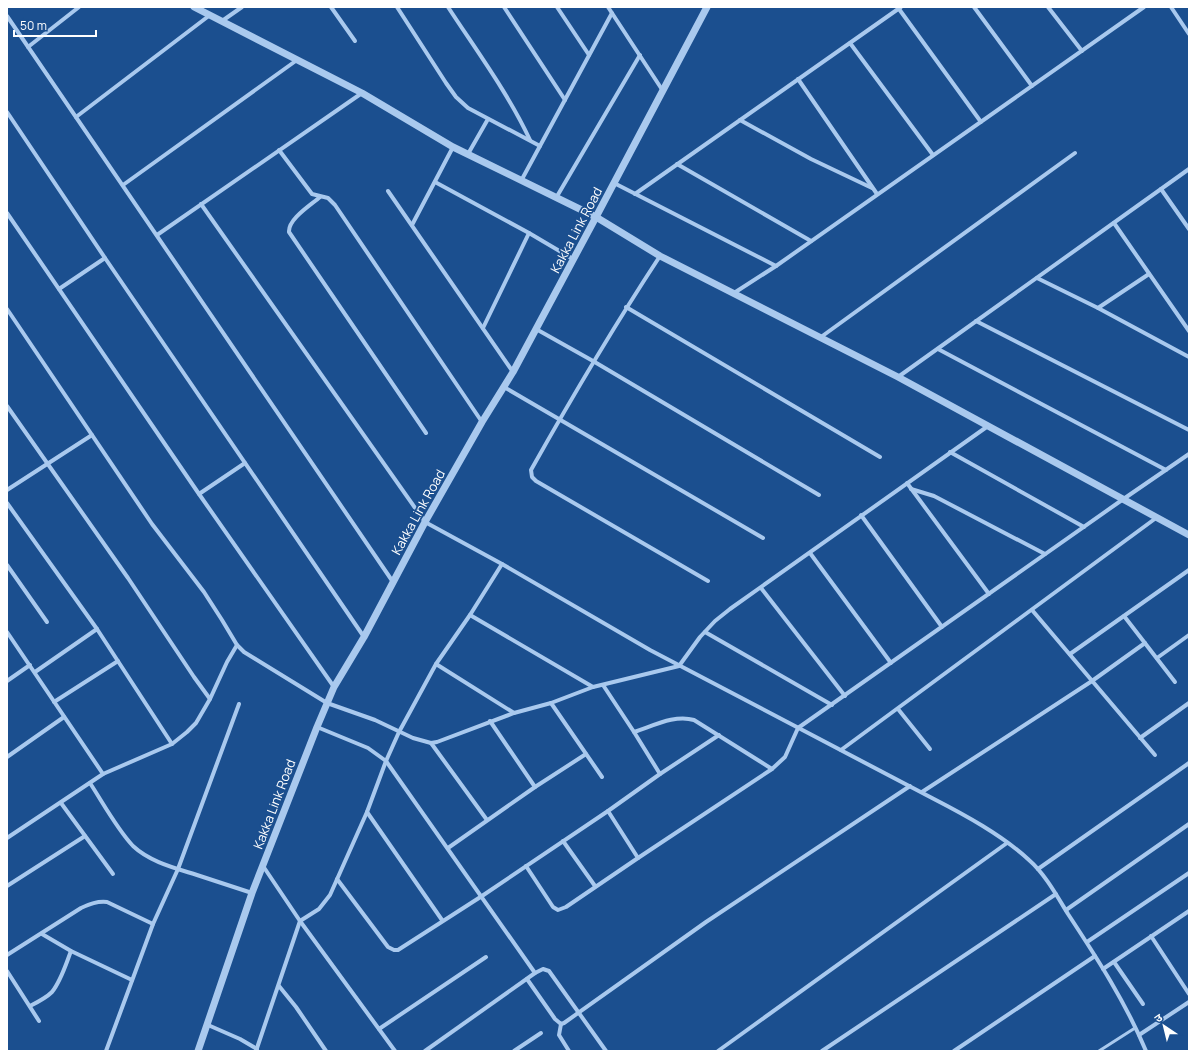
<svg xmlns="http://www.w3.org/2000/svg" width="1196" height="1058" viewBox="0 0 1196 1058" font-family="Manrope,'Noto Sans Devanagari',sans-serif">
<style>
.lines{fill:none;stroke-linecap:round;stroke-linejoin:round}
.service{stroke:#a9c9ee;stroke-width:3}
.minor{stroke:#a9c9ee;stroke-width:4}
.tertiary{stroke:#a9c9ee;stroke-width:7}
.labels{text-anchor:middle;stroke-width:3.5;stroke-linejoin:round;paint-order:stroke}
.street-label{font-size:13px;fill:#fff;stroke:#1b4f8f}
</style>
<rect width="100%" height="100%" fill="#1b4f8f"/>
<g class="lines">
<polyline class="service" points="1099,1051 1135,1028"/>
<g class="minor">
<polyline points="331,7 355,41"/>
<polyline points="397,7 446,83 456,97 468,108 540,146"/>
<path d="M 448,7 C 476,50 508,93 530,140"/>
<polyline points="504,7 565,100"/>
<polyline points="557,7 589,55"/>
<polyline points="608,7 663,91"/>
<polyline points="974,7 1032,86"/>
<polyline points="1048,7 1082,51"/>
<polyline points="1171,7 1189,34"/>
<polyline points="899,9 981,122"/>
<polyline points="7,16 393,582"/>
<polyline points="222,21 242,7"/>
<polyline points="850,43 933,155"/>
<polyline points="28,47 79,7"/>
<polyline points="798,79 877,194"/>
<polyline points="7,112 105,258 364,637"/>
<polyline points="76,117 210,15"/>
<polyline points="740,120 811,159 872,188"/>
<polyline points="279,150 312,194 328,198 335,205 482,422"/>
<polyline points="468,154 488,119"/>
<polyline points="677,164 811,241"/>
<polyline points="521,181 612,13"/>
<polyline points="435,182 529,233 573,259"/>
<polyline points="614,183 776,266"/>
<polyline points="123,185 297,60"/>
<polyline points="1161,189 1189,229"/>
<polyline points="388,191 513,372"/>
<polyline points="635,194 901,7"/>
<path d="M 320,197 C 311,205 288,219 289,232 L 426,433"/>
<polyline points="556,198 640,55"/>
<path d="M 201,204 L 425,522 L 502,564 L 650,650 L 932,798 C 965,815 1002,835 1029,860 C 1045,874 1057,896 1068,914 C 1097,958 1126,1003 1146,1051"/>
<polyline points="7,213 199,494 334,687"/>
<polyline points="1114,223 1189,331"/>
<polyline points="412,225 453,147"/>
<polyline points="157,235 362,93"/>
<path d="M 660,256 C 614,326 572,397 531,470 L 532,477 L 536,481 L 708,581"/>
<polyline points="1037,278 1098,308 1189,357"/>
<polyline points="59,289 105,258"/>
<polyline points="734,293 776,266 1144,7"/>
<polyline points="626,307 880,457"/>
<polyline points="1098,308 1149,274"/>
<polyline points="7,309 152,524 204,592 222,620 237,645 244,652 327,703 375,720 413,738 431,743 437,742 514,713 551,703 593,687 679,666 700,637 715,621 730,609 988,426"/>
<polyline points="976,321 1189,430"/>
<polyline points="483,328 529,233"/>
<polyline points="536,329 593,361 819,495"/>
<polyline points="821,337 1075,153"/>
<polyline points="938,349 1166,470"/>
<polyline points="898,377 1189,169"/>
<polyline points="504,387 763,538"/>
<polyline points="7,406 128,578 194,677 210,699"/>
<polyline points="950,452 1084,527"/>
<polyline points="907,483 989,594"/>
<polyline points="911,489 934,496 1045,554"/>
<polyline points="7,490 92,435"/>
<polyline points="199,494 245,463"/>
<polyline points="7,503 97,629"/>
<polyline points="861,515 942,627"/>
<polyline points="810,553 891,663"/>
<polyline points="7,565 47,622"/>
<polyline points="761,588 845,696"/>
<polyline points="1032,610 1155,755"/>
<polyline points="470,615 593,687"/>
<polyline points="1124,616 1175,682"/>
<polyline points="7,632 103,774"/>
<polyline points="705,632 832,705"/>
<polyline points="1070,654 1189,570"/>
<polyline points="1157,658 1189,635"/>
<polyline points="436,664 514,713"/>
<polyline points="35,672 97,629 172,744"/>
<polyline points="7,681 30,665"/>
<polyline points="603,685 634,732 660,774"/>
<polyline points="54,702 118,661"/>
<polyline points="551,703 602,777"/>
<polyline points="898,709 930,749"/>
<polyline points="490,721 535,787"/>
<polyline points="317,727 368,748 386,761 535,973 543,969 549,971 606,1051"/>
<path d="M 634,732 C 653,726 675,714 694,720 L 772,769"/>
<polyline points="1140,738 1189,703"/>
<polyline points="431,743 487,820"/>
<polyline points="841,750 1156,518"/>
<polyline points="7,757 64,717"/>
<path d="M 90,783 C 103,803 117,829 133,846 C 150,862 175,868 197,875 C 215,881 234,887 252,893"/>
<polyline points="922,792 1092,681 1145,643"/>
<polyline points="61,803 113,874"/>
<polyline points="367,812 442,920"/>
<polyline points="7,838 103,774 172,744 187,732 196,723 210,699 227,662 237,645"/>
<polyline points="563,841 595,886"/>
<polyline points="448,848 535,787 586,754"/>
<polyline points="638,858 608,811 660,774 719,735"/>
<polyline points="263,866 300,921 395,1051"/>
<polyline points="526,866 553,907 558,910 566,907 638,858 772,769 785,757 798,728 1122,500 1189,454"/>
<polyline points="1038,869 1189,763"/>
<polyline points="337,879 388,947 394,950 398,950 482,896 608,811"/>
<polyline points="7,886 85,836"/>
<polyline points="1066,910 1189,824"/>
<polyline points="42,934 71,951 132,980"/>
<polyline points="1151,936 1189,994"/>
<polyline points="1087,942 1189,873"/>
<path d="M 7,955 L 81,908 C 90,904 97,901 107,902 L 153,924"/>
<polyline points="1114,962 1143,1004"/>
<polyline points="1103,969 1189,911"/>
<polyline points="7,971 39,1021"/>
<polyline points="527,979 555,1019 561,1024 564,1023 706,922 910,786"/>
<polyline points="279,986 296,1007 326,1051"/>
<path d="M 30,1006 C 38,1002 46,998 52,992 C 61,981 66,964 71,951"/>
<polyline points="561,1024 559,1035 569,1051"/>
<polyline points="208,1025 240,1039 257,1049"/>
<polyline points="379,1029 486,957"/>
<polyline points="1139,1035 1189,1002"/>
<polyline points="106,1051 153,924 178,869 239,704"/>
<polyline points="256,1051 300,921 319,909 330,895 367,812 386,761 399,732 436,664 470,615 502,564"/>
<polyline points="425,1051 535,973"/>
<polyline points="514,1051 541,1033"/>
<polyline points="718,1051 1007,843"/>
<polyline points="822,1051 1056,894"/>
<polyline points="954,1051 1095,956"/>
</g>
<g class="tertiary">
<polyline points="194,7 362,93 453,147 596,217 660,256 898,377 1189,535"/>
<polyline points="198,1051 252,893 317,727 334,687 364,637 425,522 482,422 513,372 596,217 707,7"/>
</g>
</g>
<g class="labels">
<g class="street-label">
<text transform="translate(576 230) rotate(-62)" y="5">Kakka Link Road</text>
<text transform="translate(418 512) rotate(-61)" y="5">Kakka Link Road</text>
<text transform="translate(274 804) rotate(-69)" y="5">Kakka Link Road</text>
</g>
</g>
<rect width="1196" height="1058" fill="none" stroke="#ffffff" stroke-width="16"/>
<g transform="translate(1164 1026) rotate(325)" stroke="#1b4f8f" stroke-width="3" paint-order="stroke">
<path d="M0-3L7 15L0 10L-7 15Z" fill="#ffffff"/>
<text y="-6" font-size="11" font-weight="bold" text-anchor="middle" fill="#ffffff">उ</text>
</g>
<path d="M14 30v6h82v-6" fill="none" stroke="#ffffff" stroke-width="2"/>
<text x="20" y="30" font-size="12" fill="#ffffff" stroke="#1b4f8f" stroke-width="3" paint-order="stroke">50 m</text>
</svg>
